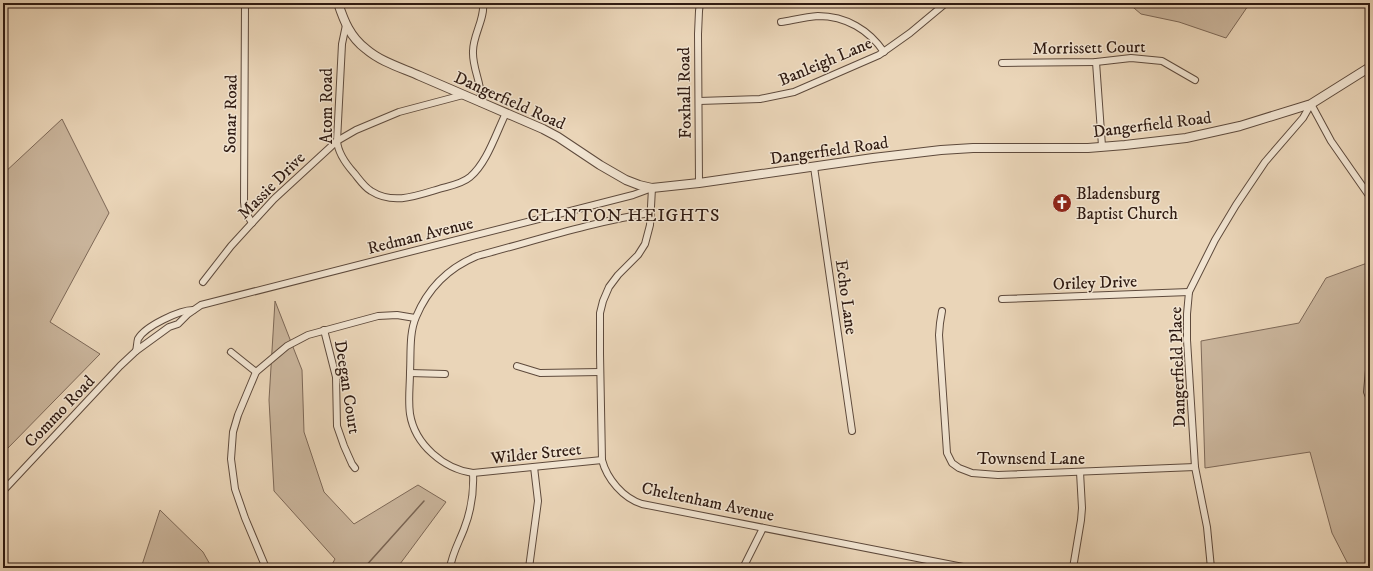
<svg xmlns="http://www.w3.org/2000/svg" width="1373" height="571" viewBox="0 0 1373 571" font-family="'IM FELL DW Pica',serif">
<style>
.green{fill:#cab59c;stroke:#7d6857}
.lines{fill:none;stroke-linecap:round;stroke-linejoin:round}
.stream{stroke:#7a6554;stroke-width:1.5}
.minor-casing{stroke:#5e4a3c;stroke-width:8}
.tertiary-casing{stroke:#5e4a3c;stroke-width:10}
.minor{stroke:#f1e4d1;stroke-width:6}
.tertiary{stroke:#f1e4d1;stroke-width:8}
.labels{text-anchor:middle;stroke-width:3;stroke-linejoin:round;paint-order:stroke}
.street-label{font-size:17px;fill:#301b12;stroke:#f1e4d1}
.poi-label{font-size:17px;fill:#301b12;stroke:#f1e4d1;text-anchor:start}
.neighbourhood-label{font-size:18px;letter-spacing:1px;fill:#301b12;stroke:#f1e4d1}
</style>
<rect width="100%" height="100%" fill="#ead5b8"/>
<filter id="stains"><feTurbulence type="fractalNoise" baseFrequency=".005" numOctaves="4"/><feColorMatrix values="0 0 0 0 .2 0 0 0 0 .09 0 0 0 0 .02 0 0 0 .5 -.17"/></filter>
<radialGradient id="worn" r=".72"><stop offset=".6" stop-color="#630" stop-opacity="0"/><stop offset="1" stop-color="#630" stop-opacity=".3"/></radialGradient>
<g class="green">
<polygon points="1128,3 1250,3 1226,38 1179,22 1141,14"/>
<polygon points="62,119 109,213 50,322 100,354 8,448 3,440 3,174"/>
<polygon points="1370,262 1370,568 1350,568 1332,533 1310,452 1205,468 1201,341 1299,323 1326,278"/>
<polygon points="275,301 302,370 304,432 324,492 354,524 418,485 446,502 397,568 330,568 335,559 274,491 269,400"/>
<polygon points="160,510 203,552 212,568 141,568"/>
</g>
<g class="lines">
<polyline class="stream" points="364,568 424,501"/>
<defs>
<g id="minor">
<polyline points="245,3 244,202 245,211 252,223"/>
<path d="M 781,22 C 793,20 806,17 818,16 C 846,16 869,30 884,52"/>
<path d="M 346,25 L 342,44 L 337,141 C 338,153 346,164 354,173 C 359,179 364,187 371,191 C 393,205 416,196 439,189 C 449,186 462,184 470,177 C 487,163 496,133 506,113"/>
<polyline points="1096,62 1102,146"/>
<polyline points="1002,63 1096,62 1131,58 1162,61 1195,80"/>
<polyline points="699,101 760,99 794,92 879,55 910,33 946,3"/>
<path d="M 481,103 C 483,85 472,69 473,51 C 473,35 485,19 483,3"/>
<polyline points="1311,104 1331,141 1370,197"/>
<polyline points="814,167 852,431"/>
<polyline points="699,183 698,34 699,11 700,3"/>
<polyline points="203,282 231,246 274,199 337,141 356,130 399,112 463,95"/>
<polyline points="1002,299 1189,292"/>
<polyline points="942,311 940,323 939,335 947,453 952,463 959,468 972,473 998,475 1195,467"/>
<polyline points="324,330 336,377 337,426 344,446 352,464 355,468"/>
<path d="M 136,351 C 137,348 137,342 138,339 C 145,326 180,310 193,310"/>
<polyline points="231,352 256,372"/>
<polyline points="1370,359 1367,392 1370,399"/>
<polyline points="517,366 540,373 600,372"/>
<polyline points="410,373 445,374"/>
<path d="M 602,460 L 473,473 C 444,469 415,445 410,414 C 408,400 410,386 410,372 C 411,354 409,333 416,317 C 428,288 448,268 477,256 C 534,241 591,222 650,213"/>
<path d="M 3,491 L 120,366 L 136,351 L 169,327 L 178,324 L 188,314 L 201,305 L 633,195 L 652,188 L 650,225 L 645,244 L 638,255 L 618,275 L 609,287 L 603,301 L 600,313 L 600,354 L 602,460 C 607,479 623,498 642,504 L 968,568"/>
<polyline points="266,568 245,518 235,489 231,459 233,432 238,415 256,372 287,346 308,335 378,316 397,315 415,318"/>
<path d="M 450,568 C 452,554 459,542 464,529 C 471,511 474,493 473,473"/>
<polyline points="529,568 538,501 534,467"/>
<polyline points="743,568 763,528"/>
<polyline points="1073,568 1081,520 1082,508 1080,472"/>
<polyline points="1211,568 1207,527 1195,467 1187,340 1187,314 1189,292 1215,240 1236,205 1265,162 1303,118 1311,104"/>
</g>
<path id="tertiary" d="M 338,3 C 344,21 350,37 366,49 C 381,62 402,68 420,76 C 461,94 502,111 543,129 L 558,137 L 600,165 L 626,180 L 639,185 L 652,188 L 699,183 L 873,158 L 941,150 L 973,148 L 1088,148 L 1125,145 L 1186,138 L 1240,126 L 1311,104 L 1370,67"/>
</defs>
<use href="#minor" class="minor-casing"/>
<use href="#tertiary" class="tertiary-casing"/>
<use href="#minor" class="minor"/>
<use href="#tertiary" class="tertiary"/>
</g>
<defs>
<symbol id="church-disc" viewBox="-11 -11 22 22"><circle r="9.5" fill="#8f2418" stroke="#f1e4d1"/><path d="M-1.2-6h2.4v3.5h3.3v2.4h-3.3V6h-2.4V-.1h-3.3v-2.4h3.3Z" fill="#fff"/></symbol>
</defs>
<g fill-rule="evenodd">
<use href="#church-disc" x="1051" y="192" width="22" height="22"/>
</g>
<g class="labels">
<g class="street-label">
<text transform="translate(1089 47) rotate(-1)" y="6">Morrissett Court</text>
<text transform="translate(825 61) rotate(-23)" y="6">Banleigh Lane</text>
<text transform="translate(684 93) rotate(-91)" y="6">Foxhall Road</text>
<text transform="translate(510 100) rotate(24)" y="6">Dangerfield Road</text>
<text transform="translate(326 106) rotate(-90)" y="6">Atom Road</text>
<text transform="translate(230 114) rotate(-89)" y="6">Sonar Road</text>
<text transform="translate(1152 124) rotate(-7)" y="6">Dangerfield Road</text>
<text transform="translate(829 150) rotate(-8)" y="6">Dangerfield Road</text>
<text transform="translate(271 185) rotate(-45)" y="6">Massie Drive</text>
<text transform="translate(420 235) rotate(-14)" y="6">Redman Avenue</text>
<text transform="translate(1095 282) rotate(-2)" y="6">Oriley Drive</text>
<text transform="translate(847 297) rotate(82)" y="6">Echo Lane</text>
<text transform="translate(1177 367) rotate(-92)" y="6">Dangerfield Place</text>
<text transform="translate(348 387) rotate(81)" y="6">Deegan Court</text>
<text transform="translate(59 411) rotate(-46)" y="6">Commo Road</text>
<text transform="translate(536 453) rotate(-6)" y="6">Wilder Street</text>
<text x="1031" y="464">Townsend Lane</text>
<text transform="translate(708 501) rotate(12)" y="6">Cheltenham Avenue</text>
</g>
<g class="poi-label">
<text x="1076" y="199">Bladensburg<tspan x="1076" dy="20">Baptist Church</tspan></text>
</g>
<g class="neighbourhood-label">
<text x="624" y="221">CLINTON HEIGHTS</text>
</g>
</g>
<rect width="1373" height="571" fill="none" stroke="#ead5b8" stroke-width="16"/>
<rect x="4" y="4" width="1365" height="563" fill="none" stroke="#301b12" stroke-width="2"/>
<rect x="8" y="8" width="1357" height="555" fill="none" stroke="#301b12"/>
<rect width="100%" height="100%" filter="url(#stains)"/>
<rect width="100%" height="100%" fill="url(#worn)"/>
</svg>
